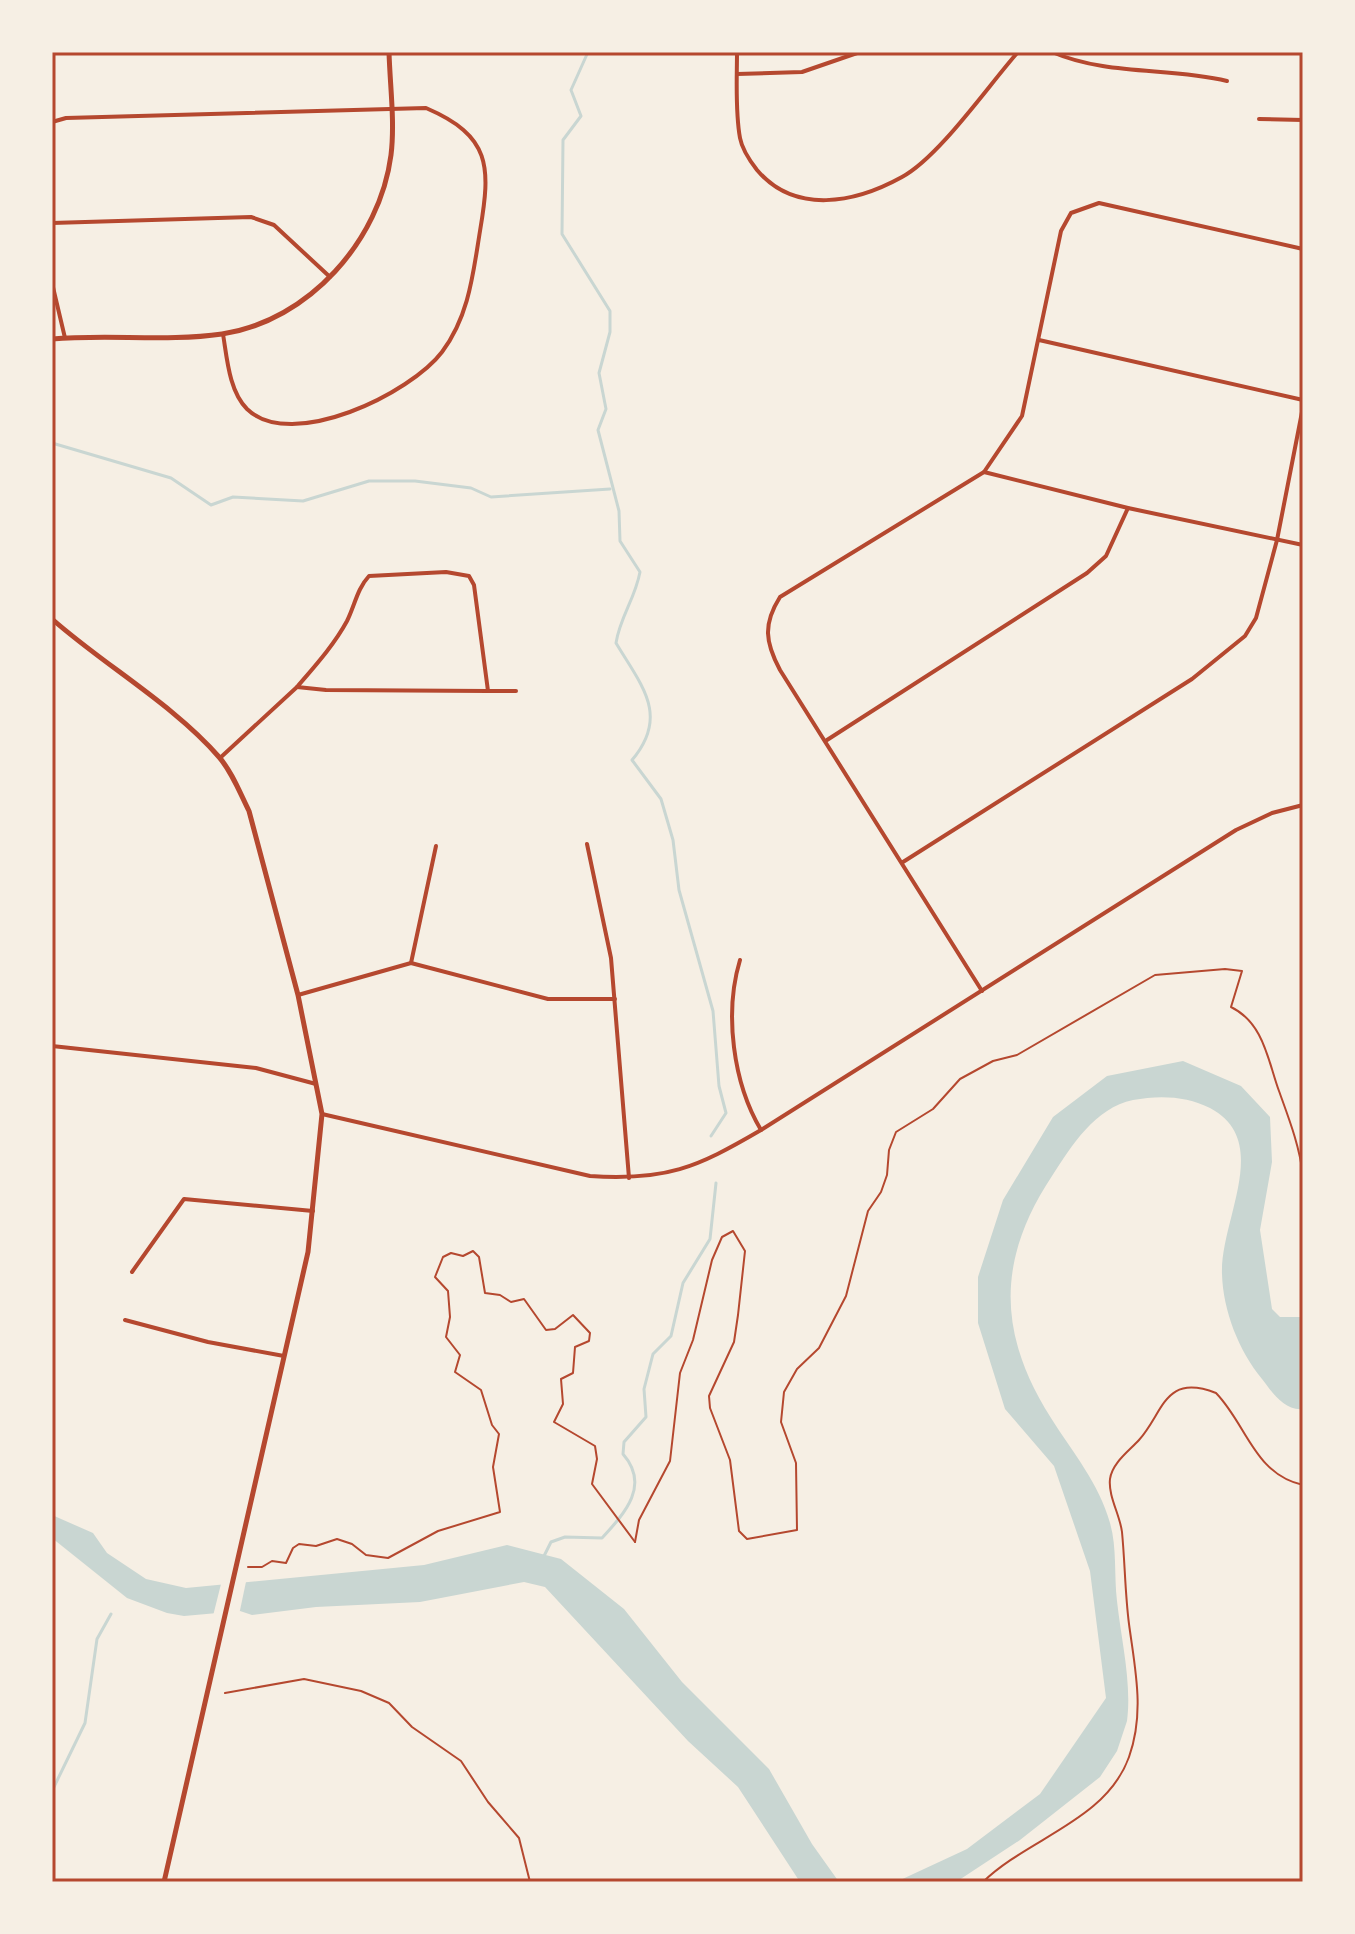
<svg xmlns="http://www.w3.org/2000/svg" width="1355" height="1934" viewBox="0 0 1355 1934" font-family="Quicksand,sans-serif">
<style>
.water{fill:#c9d6d2}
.pier{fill:#f6efe4}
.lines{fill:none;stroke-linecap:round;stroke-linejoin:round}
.stream{stroke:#c9d6d2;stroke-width:3}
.path{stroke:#b5482f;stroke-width:2}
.minor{stroke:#b5482f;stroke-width:4}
.tertiary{stroke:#b5482f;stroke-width:5}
.neatline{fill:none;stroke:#b5482f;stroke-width:3}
</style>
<rect width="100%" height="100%" fill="#f6efe4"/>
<g class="water">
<path d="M 1183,1061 L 1241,1086 L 1270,1117 L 1272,1162 L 1260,1230 L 1272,1309 L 1280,1317 L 1303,1317 L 1303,1409 C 1284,1411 1272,1392 1262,1379 C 1239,1351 1223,1311 1222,1274 C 1220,1220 1273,1141 1210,1108 C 1187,1096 1159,1095 1133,1100 C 1095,1108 1072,1145 1052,1176 C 997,1259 997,1333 1051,1418 C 1073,1453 1099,1483 1110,1523 C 1117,1547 1114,1575 1117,1601 C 1121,1639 1132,1683 1127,1721 L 1117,1751 L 1100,1777 L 1020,1840 L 956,1882 L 896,1882 L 967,1849 L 1040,1794 L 1106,1698 L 1090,1571 L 1054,1466 L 1005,1409 L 978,1323 L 978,1277 L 1003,1200 L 1053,1117 L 1107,1076 Z"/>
<polygon points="52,1515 93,1533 107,1553 146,1579 186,1588 424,1565 507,1545 561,1559 624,1609 682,1682 769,1769 812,1844 839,1882 800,1882 738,1787 688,1741 545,1587 524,1582 420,1602 316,1607 252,1615 240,1611 184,1616 167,1613 127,1598 52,1538"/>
</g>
<polygon class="pier" points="247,1577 239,1615 213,1616 222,1580"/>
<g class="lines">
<g class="stream">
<path d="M 588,52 L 571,90 L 581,116 L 563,140 L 562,234 L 610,311 L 610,332 L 599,373 L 606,409 L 598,430 L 619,511 L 620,541 L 640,572 C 635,599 620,617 616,643 C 641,685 670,715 632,760 L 661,799 L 673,840 L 679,890 L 713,1011 L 719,1086 L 726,1113 L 711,1136"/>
<polyline points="52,443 171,478 211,505 233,497 303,501 369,481 415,481 471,488 491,497 610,489"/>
<path d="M 544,1556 L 551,1542 L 565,1537 L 602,1538 C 626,1512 650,1485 623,1454 L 624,1442 L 646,1417 L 644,1389 L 653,1354 L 671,1336 L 683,1283 L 710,1239 L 716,1183"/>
<polyline points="52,1791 85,1723 97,1639 111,1614"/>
</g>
<g class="path">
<path d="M 635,1542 L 639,1520 L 670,1461 L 680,1373 L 693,1340 L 712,1260 L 722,1237 L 733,1231 L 745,1251 L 738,1315 L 734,1342 L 709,1396 L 710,1408 L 730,1460 L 739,1531 L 747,1539 L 797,1530 L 796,1463 L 781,1422 L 784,1392 L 797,1369 L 819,1348 L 846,1296 L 868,1211 L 881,1192 L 887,1175 L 889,1150 L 896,1132 L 933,1109 L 960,1079 L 993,1061 L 1017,1055 L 1155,975 L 1225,969 L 1242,971 L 1231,1007 C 1264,1023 1268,1061 1279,1091 C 1289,1119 1299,1144 1303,1175"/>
<polyline points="248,1567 262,1567 272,1561 286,1563 293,1548 299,1544 316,1546 337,1539 352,1544 366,1555 388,1558 438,1531 500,1512 493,1467 499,1434 492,1425 481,1390 455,1372 460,1355 446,1337 450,1317 448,1291 435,1277 443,1257 451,1253 463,1256 473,1251 479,1257 485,1293 500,1295 511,1302 524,1299 546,1330 555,1329 573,1315 590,1333 589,1341 575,1347 573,1373 561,1379 563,1404 554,1422 595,1446 597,1459 592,1484 635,1542"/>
<polyline points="225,1693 304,1679 361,1691 389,1703 412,1727 461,1761 488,1802 519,1838 530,1882"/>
<path d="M 983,1882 C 1028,1838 1106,1821 1129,1757 C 1145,1712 1135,1669 1129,1624 C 1125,1593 1125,1563 1122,1532 C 1120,1515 1108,1496 1110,1479 C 1112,1463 1129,1451 1139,1440 C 1164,1412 1164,1373 1216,1393 C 1247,1425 1254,1474 1303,1485"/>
</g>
<g class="minor">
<path d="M 737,52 C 737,79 735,111 740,138 C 742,149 750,161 757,170 C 795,215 855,203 902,177 C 939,157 988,86 1018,52"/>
<path d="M 1052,52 C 1108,76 1169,67 1227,81"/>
<polyline points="737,74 802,72 860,52"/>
<polyline points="1259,119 1303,120"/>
<path d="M 52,122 L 66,118 L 426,108 C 491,136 491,166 480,231 C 473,274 469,316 442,352 C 411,393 292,452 247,409 C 229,391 227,358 223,334"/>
<polyline points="52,223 251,217 274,225 330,277"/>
<polyline points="52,283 65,338"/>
<polyline points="1039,340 1303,400"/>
<polyline points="984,472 1128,508 1303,545"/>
<path d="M 446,572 L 469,576 L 474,585 L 488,691 L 326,690 L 297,687 C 315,666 334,645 347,621 C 355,605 357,589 369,576 Z"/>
<polyline points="488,691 516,691"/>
<polyline points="827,740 1087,573 1106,556 1128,508"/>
<polyline points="220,758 297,687"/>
<polyline points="587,844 611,958 629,1178"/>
<polyline points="903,862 1192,679 1245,636 1256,618 1277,540 1303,407"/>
<path d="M 740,960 C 724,1013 733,1083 761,1130"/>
<polyline points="411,963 436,846"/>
<path d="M 982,991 L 780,670 C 765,642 763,624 780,597 L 984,472 L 1022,416 L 1061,231 L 1071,213 L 1099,203 L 1303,249"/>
<polyline points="298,995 411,963 548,999 615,999"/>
<polyline points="52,1046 256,1068 316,1084"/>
<path d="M 322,1114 L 590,1176 C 666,1181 696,1168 761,1130 L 1236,830 L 1272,813 L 1303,805"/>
<polyline points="132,1272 184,1199 313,1211"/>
<polyline points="125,1320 208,1342 284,1356"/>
</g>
<g class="tertiary">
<path d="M 52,339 C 108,334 167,342 222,334 C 309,321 380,240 391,155 C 395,122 390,86 389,52"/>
<path d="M 52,619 C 104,665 174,705 219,757 C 232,772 240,793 249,811 L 298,995 L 322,1114 L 308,1252 L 164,1882"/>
</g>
</g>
<rect width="1355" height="1934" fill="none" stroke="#f6efe4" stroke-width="108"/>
<rect x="54" y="54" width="1247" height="1826" class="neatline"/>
</svg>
